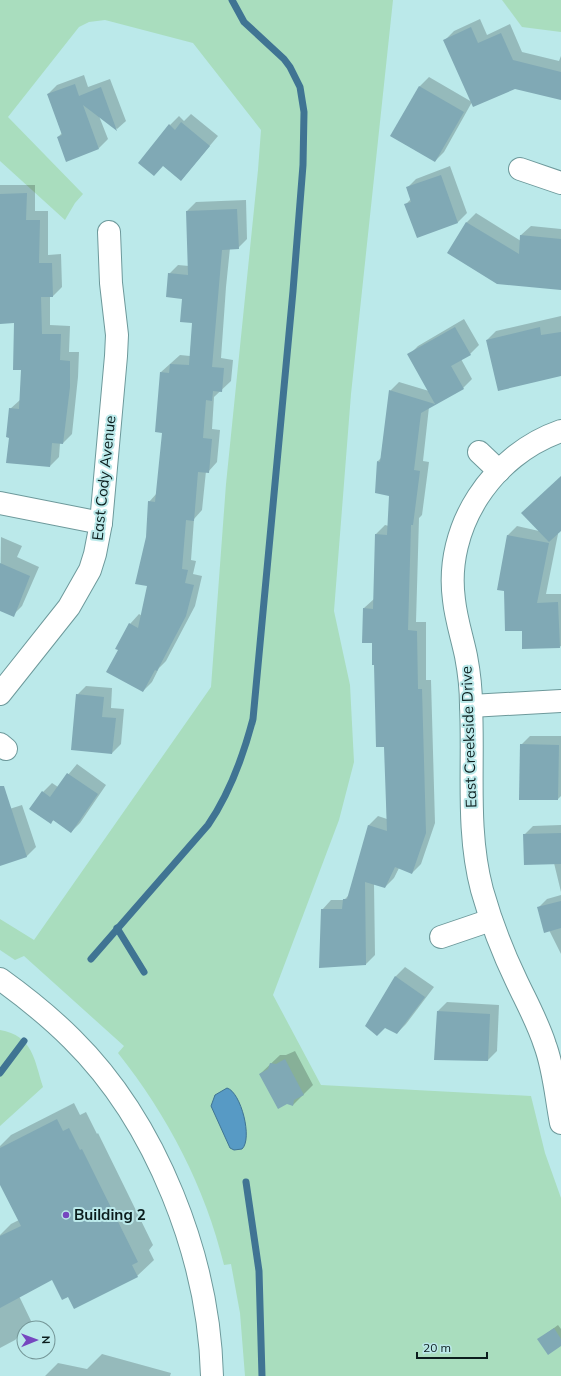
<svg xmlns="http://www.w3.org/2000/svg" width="561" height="1376" viewBox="0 0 561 1376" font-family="Mulish,sans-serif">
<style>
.green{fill:#a9ddbe}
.water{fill:#579ac5;stroke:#407493}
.shadow{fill:#0003}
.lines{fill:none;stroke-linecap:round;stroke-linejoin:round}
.stream{stroke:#407493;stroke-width:7}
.building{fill:#80a9b5}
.minor-casing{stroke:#6d999b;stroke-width:24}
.minor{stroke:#fff;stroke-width:22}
.poi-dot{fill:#7647bf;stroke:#bbe9ea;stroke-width:1.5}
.labels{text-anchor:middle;stroke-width:4;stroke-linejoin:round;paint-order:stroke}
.street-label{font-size:15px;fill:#0b1d1d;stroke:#bbe9ea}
.poi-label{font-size:15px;font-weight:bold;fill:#0b1d1d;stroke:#bbe9ea;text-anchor:start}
</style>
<rect width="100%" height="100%" fill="#bbe9ea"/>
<g class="green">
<path d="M 0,0 L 393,0 L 351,394 L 334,611 L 350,685 L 354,762 L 339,820 L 273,995 L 321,1085 L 531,1096 L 545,1153 L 561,1198 L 561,1376 L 245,1376 L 240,1313 L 231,1264 L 224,1265 C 205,1187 168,1116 118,1053 L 124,1046 L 24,956 L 15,960 L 0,950 L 0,919 L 34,940 L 211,687 L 226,484 L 258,170 L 261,130 L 193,43 L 105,20 L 89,22 L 79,27 L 8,117 L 83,194 L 75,203 L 65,220 L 0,161 Z"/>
<polygon points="502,0 561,0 561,32 522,27"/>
<path d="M 0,1030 C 33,1036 34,1059 43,1087 L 0,1126 Z"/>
</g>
<path class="water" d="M 227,1088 C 241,1092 253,1139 242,1149 L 234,1150 L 230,1148 L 211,1106 L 215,1095 Z"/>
<g class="shadow">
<polygon points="480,19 487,35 510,24 522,52 559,61 561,56 561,99 515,88 472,102 444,152 435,161 391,136 420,86 429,77 472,102 445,40 454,31"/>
<polygon points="84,75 88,87 110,79 126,121 117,129 99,116 108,139 99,148 58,137 62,133 48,94 57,85"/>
<polygon points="191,114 218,136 181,180 170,125 179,116 184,121"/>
<polygon points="450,166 467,213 458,222 417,236 406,204 411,199 407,188 416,179"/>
<polygon points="0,185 35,185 35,211 48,211 48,255 61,254 62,287 53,296 50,296 50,325 70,326 69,352 79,352 78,377 72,434 63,443 60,443 59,457 50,466 10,409 20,400 22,369 15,322 0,323"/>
<polygon points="246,200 247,239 238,248 230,248 226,287 221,358 233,360 231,381 214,397 212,429 220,430 217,462 208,472 206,471 202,510 194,519 191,560 196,561 193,574 202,576 195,606 166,661 159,668 152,682 143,691 119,650 117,648 130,624 139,614 142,616 148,586 149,502 157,493 163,432 161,372 180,355 190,356 193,322 184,298 169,274 178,265 189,266 187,211 196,202"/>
<polygon points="476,213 521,241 521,235 531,226 561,229 561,289 448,253 467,222"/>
<polygon points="561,316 561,375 487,340 496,331"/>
<polygon points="464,319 479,345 470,354 461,359 472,379 463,388 429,407 423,461 429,462 422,515 419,518 416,622 426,622 426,680 431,680 435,823 421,864 412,873 399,868 394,878 385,887 374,884 375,955 366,964 322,910 331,900 344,900 350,894 369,825 378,816 387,819 385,746 373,642 364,608 374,599 376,534 385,525 389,526 390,495 378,461 381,458 390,391 399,382 429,391 409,355 418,346"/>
<polygon points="561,477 561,529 556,534 558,534 546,594 561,594 561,646 559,647 523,630 508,535 517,526 539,531"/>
<polygon points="1,537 22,546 17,557 39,567 22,606 13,615 0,610"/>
<polygon points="86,686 112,688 111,708 124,709 121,744 112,753 77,695"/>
<polygon points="530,736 561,736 561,796 558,799 521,745"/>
<polygon points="77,764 106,785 80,823 71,832 54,820 51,822 43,792 52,783 58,787"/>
<polygon points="22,805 36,847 27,856 0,865 0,812"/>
<polygon points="561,825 561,892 554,863 524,835 533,826"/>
<polygon points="561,895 561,954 538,908 547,899"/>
<polygon points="405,967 434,987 406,1024 397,1033 385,1027 366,1026 396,976"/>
<polygon points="447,1002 499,1005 497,1051 488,1060 438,1011"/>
<polygon points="295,1051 313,1085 293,1105 287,1103 260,1074 280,1055 286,1055"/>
<polygon points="74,1103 80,1115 86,1112 97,1134 98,1133 153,1245 149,1250 154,1260 137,1276 69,1295 52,1279 19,1296 32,1323 27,1328 24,1328 24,1331 15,1340 0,1348 0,1235 11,1224 19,1220 0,1179 0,1146 11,1135"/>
<polygon points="558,1325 561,1329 561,1345 539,1339"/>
<polygon points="102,1354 171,1373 170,1376 45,1376 58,1363 87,1369"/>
</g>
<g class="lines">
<g class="stream">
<polyline points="117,928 144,972"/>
<path d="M 91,959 L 208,825 C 230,793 243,757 253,719 L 293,291 L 303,165 L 304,112 L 300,87 L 290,67 L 284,59 L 244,22 L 232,0"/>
<polyline points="0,1073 24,1041"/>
<polyline points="246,1182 259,1271 262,1376"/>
</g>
</g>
<g class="building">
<polygon points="471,27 478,43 501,33 513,60 561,72 561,100 515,89 473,107 443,40"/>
<polygon points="75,84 79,96 101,87 117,131 83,105 99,149 66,162 57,137 62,135 47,94"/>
<polygon points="419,86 464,112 435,162 390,136"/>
<polygon points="181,122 210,146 181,181 163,166 154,176 138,163 169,124 175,130"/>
<polygon points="441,175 458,223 417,238 404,204 411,202 406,187"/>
<polygon points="27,193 26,220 40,220 39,263 52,263 53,297 41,297 42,334 61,334 60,360 70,361 70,387 63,444 52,443 50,467 6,463 9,438 6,437 9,408 19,409 21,370 13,370 14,323 0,324 0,194"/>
<polygon points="237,209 239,249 222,250 218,297 212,367 224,368 222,392 213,391 212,401 206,400 203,438 212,439 209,473 198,472 194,521 186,520 182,569 188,570 185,583 194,585 186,616 157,671 155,670 143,692 106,672 118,650 115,649 129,623 138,628 147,586 135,584 146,537 148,501 155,502 162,433 155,432 160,372 169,373 170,364 189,365 192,323 180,322 182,299 166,297 168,273 188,275 186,211"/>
<polygon points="466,222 519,254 520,235 561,239 561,290 497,284 447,253"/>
<polygon points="455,327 471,355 451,366 464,389 421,413 414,470 420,471 413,525 411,525 408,630 417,631 418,689 422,689 426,833 412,874 395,867 385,888 365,882 366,965 319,968 321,909 342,909 343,899 347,899 368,825 387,831 384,747 376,747 374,665 372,665 372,643 362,643 363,608 373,609 375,534 387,535 389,496 375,493 377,461 380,462 389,390 435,404 407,354"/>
<polygon points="540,327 541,335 561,332 561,376 498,391 486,340"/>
<polygon points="561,476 561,531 549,542 521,513"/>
<polygon points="507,535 549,543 537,603 558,602 560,648 522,649 522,631 505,631 504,591 497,590"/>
<polygon points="0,563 30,576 14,617 0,611"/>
<polygon points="76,694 104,697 102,717 116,718 112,754 71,750"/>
<polygon points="520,744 559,745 558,800 519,800"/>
<polygon points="67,773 98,794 71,833 53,820 51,824 29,809 42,791 50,797"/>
<polygon points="0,786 4,786 27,857 0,866"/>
<polygon points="561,833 561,864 524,865 523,834"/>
<polygon points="561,901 561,928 544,933 537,907"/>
<polygon points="395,976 425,997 397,1034 385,1028 377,1036 365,1026"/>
<polygon points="437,1011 490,1014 488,1061 434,1060"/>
<polygon points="285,1059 304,1095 294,1100 293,1106 287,1104 278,1109 259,1074 268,1069 270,1063 276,1064"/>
<polygon points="57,1119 63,1131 69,1128 80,1150 82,1149 138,1262 132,1265 138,1277 74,1309 68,1297 62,1300 52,1280 0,1308 0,1236 21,1226 0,1185 0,1148"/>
<polygon points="554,1328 561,1339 561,1346 548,1355 537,1339"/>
</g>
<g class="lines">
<defs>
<g id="minor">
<polyline points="520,169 561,183"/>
<path d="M 561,431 C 492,455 444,527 454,600 C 456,619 462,637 466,656 C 469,672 471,689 471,705 C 474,766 466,830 482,890 C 491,922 503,953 517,982 C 527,1003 538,1023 545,1045 C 554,1069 556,1097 561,1123"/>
<polyline points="479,452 499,471"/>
<polyline points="0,503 101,523"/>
<polyline points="0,694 69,607 90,570 95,554 101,523 116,356 117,335 111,283 109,232"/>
<polyline points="471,706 561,701"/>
<polyline points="0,744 6,749"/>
<polyline points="441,937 491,920"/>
<path d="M 0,979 C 25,997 50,1017 72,1039 C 157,1123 209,1258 212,1376"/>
</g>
</defs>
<use href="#minor" class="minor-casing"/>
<use href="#minor" class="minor"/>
</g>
<circle class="poi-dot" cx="66" cy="1215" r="4"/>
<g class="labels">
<g class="street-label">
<text transform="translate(104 478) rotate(-84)" y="5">East Cody Avenue</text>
<text transform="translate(469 737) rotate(-92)" y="5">East Creekside Drive</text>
</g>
<g class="poi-label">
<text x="74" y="1220">Building 2</text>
</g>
</g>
<g transform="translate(36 1340) rotate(89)"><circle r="19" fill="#bbe9ea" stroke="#759798"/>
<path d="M0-3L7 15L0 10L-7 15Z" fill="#7647bf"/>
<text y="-6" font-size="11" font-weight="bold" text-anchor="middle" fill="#0b1d1d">N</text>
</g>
<path d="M417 1352v6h70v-6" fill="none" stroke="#0b1d1d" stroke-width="2"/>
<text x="423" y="1352" font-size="12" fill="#0b1d1d" stroke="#bbe9ea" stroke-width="3" paint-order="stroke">20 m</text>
</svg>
